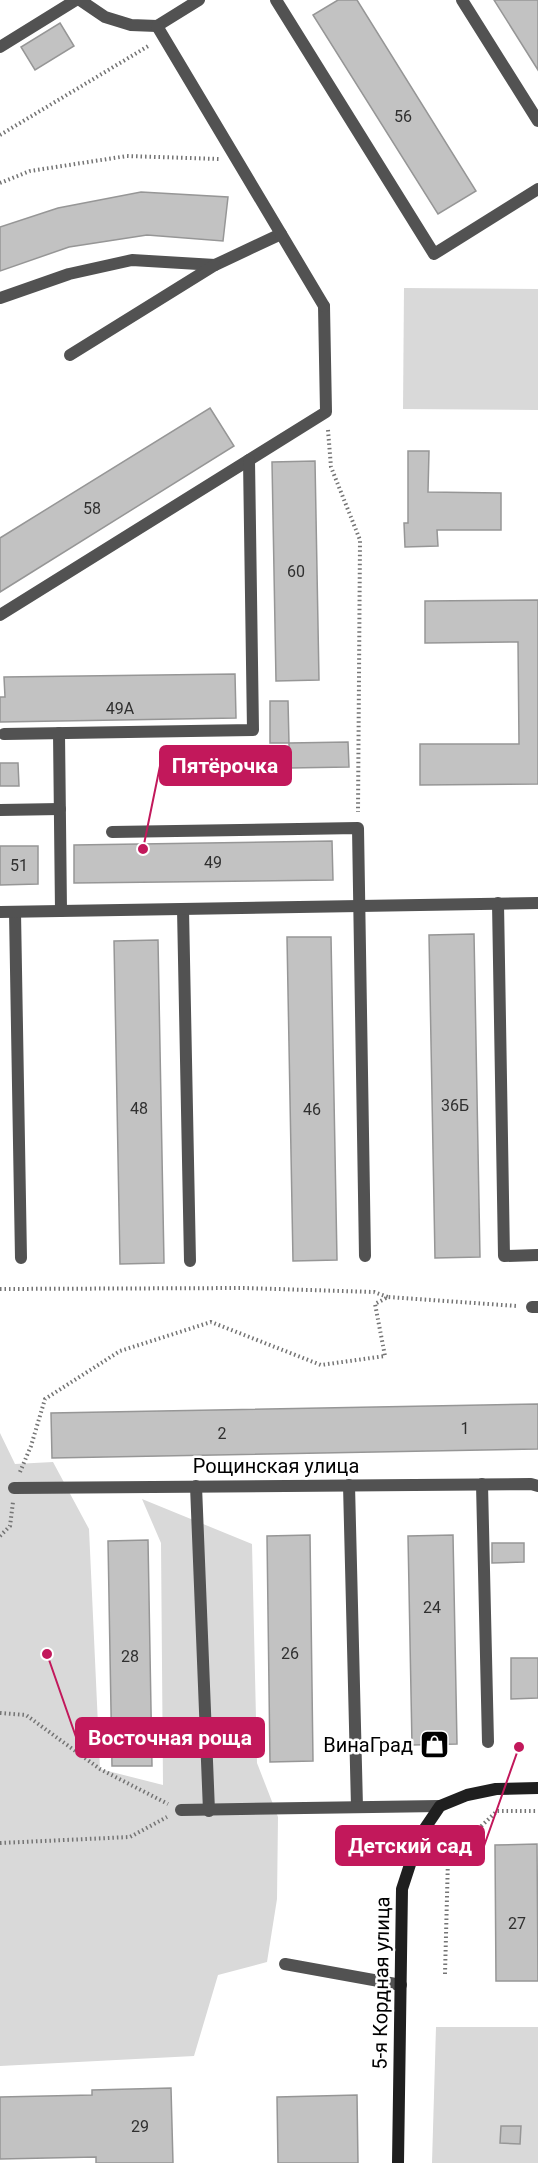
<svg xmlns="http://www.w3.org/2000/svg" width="538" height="2163" viewBox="0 0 538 2163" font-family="Roboto,sans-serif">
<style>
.green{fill:#d9d9d9}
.building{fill:#c2c2c2;stroke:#969696;stroke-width:1.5}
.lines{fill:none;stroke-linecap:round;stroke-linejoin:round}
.path{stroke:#747474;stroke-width:4;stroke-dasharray:1.5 3;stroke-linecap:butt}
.service{stroke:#525252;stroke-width:12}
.minor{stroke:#525252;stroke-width:12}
.secondary{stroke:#1f1f1f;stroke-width:12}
.labels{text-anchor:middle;stroke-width:5;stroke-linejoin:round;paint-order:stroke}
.number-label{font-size:16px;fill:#303030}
.street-label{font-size:20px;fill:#000;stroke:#fff}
.poi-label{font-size:20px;fill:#000;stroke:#fff;text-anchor:end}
.leader{fill:none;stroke:#c2185b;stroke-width:2}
.callout-dot{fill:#c2185b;stroke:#fff;stroke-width:2}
.callout{fill:#c2185b;stroke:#c2185b;stroke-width:2}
.callout-label{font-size:21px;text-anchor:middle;font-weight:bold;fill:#fff}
</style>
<rect width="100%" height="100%" fill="#fff"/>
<g class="green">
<polygon points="404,288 538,289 538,410 403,409"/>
<polygon points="0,1433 15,1464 53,1462 89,1529 100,1769 163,1785 161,1543 142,1499 252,1544 257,1763 278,1817 277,1899 267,1962 218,1975 194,2056 0,2066"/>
<polygon points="436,2027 538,2027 538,2163 432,2163"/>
</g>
<g class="building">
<polygon points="338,0 357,0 476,191 438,214 313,15"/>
<polygon points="494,0 538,0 538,70"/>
<polygon points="60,23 74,46 35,70 21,47"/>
<polygon points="141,192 228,197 223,241 147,235 69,247 0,271 0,227 58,208"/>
<polygon points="210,408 234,446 0,592 0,538"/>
<polygon points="408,451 429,451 428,492 501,493 501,530 437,530 438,546 405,547 404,523 408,523"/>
<polygon points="315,461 319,680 276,681 272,462"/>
<polygon points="538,600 538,784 420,785 420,744 519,744 518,642 425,643 425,601"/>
<polygon points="235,674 236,718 0,722 0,697 5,697 4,677"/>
<polygon points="270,701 288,701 289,743 270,743"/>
<polygon points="348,742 349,767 289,768 289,743"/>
<polygon points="0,763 18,763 19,786 0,786"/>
<polygon points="332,841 333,880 74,883 74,845"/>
<polygon points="0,846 38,846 38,884 0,885"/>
<polygon points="474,934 480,1257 435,1258 429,935"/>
<polygon points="287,937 331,937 337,1260 293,1261"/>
<polygon points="158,940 164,1263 120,1264 114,941"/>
<polygon points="538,1404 538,1449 52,1458 51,1413"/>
<polygon points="310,1535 313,1761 270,1762 267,1536"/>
<polygon points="453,1535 457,1744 412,1745 408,1536"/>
<polygon points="148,1540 152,1766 112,1766 108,1541"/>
<polygon points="492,1543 524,1543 524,1562 492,1563"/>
<polygon points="511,1658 538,1658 538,1698 511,1699"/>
<polygon points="537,1844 538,1981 496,1981 495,1845"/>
<polygon points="171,2088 173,2163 96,2163 96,2157 0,2159 0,2097 92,2095 92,2090"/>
<polygon points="357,2095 358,2163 278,2163 277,2097"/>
<polygon points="501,2126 521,2126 520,2144 500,2143"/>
</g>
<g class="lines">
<g class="path">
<polyline points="0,135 150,45"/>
<polyline points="0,183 30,171 127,156 219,159"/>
<polyline points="328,430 331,467 360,540 358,812"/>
<polyline points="0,1289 244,1288 374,1292 388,1297"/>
<polyline points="20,1472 31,1446 45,1399 120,1351 211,1322 321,1365 385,1356 375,1304 388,1297 517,1306"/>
<polyline points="0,1536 10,1526 13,1502"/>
<polyline points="0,1713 26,1715 100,1769 168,1804"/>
<polyline points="0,1843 130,1837 167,1817"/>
<polyline points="445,1974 448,1858 497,1811 538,1811"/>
</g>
<g class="service">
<polyline points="276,0 434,254 538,189"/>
<polyline points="462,0 538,121"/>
<polyline points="0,47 76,0"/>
<polyline points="0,298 69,274 132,260 215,265 281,234"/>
<polyline points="70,355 215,265"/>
<polyline points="0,615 326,412 324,306"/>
<polyline points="59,733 61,911"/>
<polyline points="4,734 253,730 249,460"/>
<polyline points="0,810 60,809"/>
<polyline points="112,832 358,828 365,1256"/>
<polyline points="498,903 504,1256 538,1255"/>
<polyline points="183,909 190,1261"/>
<polyline points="15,912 21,1258"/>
<polyline points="482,1484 488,1742"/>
<polyline points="349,1485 357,1807"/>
<polyline points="196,1486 209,1811"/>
<polyline points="14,1488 531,1484 538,1486"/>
<polyline points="181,1810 440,1806"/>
<polyline points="285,1964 401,1985"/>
</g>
<g class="minor">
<polyline points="80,0 105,17 131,25 157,26 199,0"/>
<polyline points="157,26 324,306"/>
<polyline points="0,912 538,903"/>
<polyline points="532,1307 538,1307"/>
</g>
<polyline class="secondary" points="398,2163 402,1889 419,1837 440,1806 467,1795 496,1789 538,1788"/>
</g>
<defs>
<symbol id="shop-square" viewBox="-11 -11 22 22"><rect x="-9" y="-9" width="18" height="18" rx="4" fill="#000" stroke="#fff"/><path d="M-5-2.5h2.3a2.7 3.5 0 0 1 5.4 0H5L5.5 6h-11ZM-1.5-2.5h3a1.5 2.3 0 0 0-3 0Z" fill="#fff"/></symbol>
</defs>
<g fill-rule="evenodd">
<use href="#shop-square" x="418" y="1728" width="33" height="33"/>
</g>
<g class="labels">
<g class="number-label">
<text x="403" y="122">56</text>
<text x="92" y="514">58</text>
<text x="296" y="577">60</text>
<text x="120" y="714">49А</text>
<text x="213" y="868">49</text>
<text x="19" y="871">51</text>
<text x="455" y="1111">36Б</text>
<text x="139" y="1114">48</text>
<text x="312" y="1115">46</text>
<text x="465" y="1434">1</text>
<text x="222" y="1439">2</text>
<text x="432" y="1613">24</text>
<text x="290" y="1659">26</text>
<text x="130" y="1662">28</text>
<text x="517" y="1929">27</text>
<text x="140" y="2132">29</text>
</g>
<g class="street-label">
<text x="276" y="1473">Рощинская улица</text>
<text transform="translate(381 1983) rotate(-89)" y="7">5-я Кордная улица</text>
</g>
<g class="poi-label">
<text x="413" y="1752">ВинаГрад</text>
</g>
</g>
<path class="leader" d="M143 849L160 766M47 1654L76 1737M519 1747L484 1846"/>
<g class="callout-dot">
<circle cx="143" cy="849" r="6"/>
<circle cx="47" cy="1654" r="6"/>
<circle cx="519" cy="1747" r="6"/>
</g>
<g class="callout">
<rect x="160" y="746" width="131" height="39" rx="6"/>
<rect x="76" y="1718" width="188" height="39" rx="6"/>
<rect x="336" y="1826" width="148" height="39" rx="6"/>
</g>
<g class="callout-label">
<text x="225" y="773">Пятёрочка</text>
<text x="170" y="1745">Восточная роща</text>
<text x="410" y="1853">Детский сад</text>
</g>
</svg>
